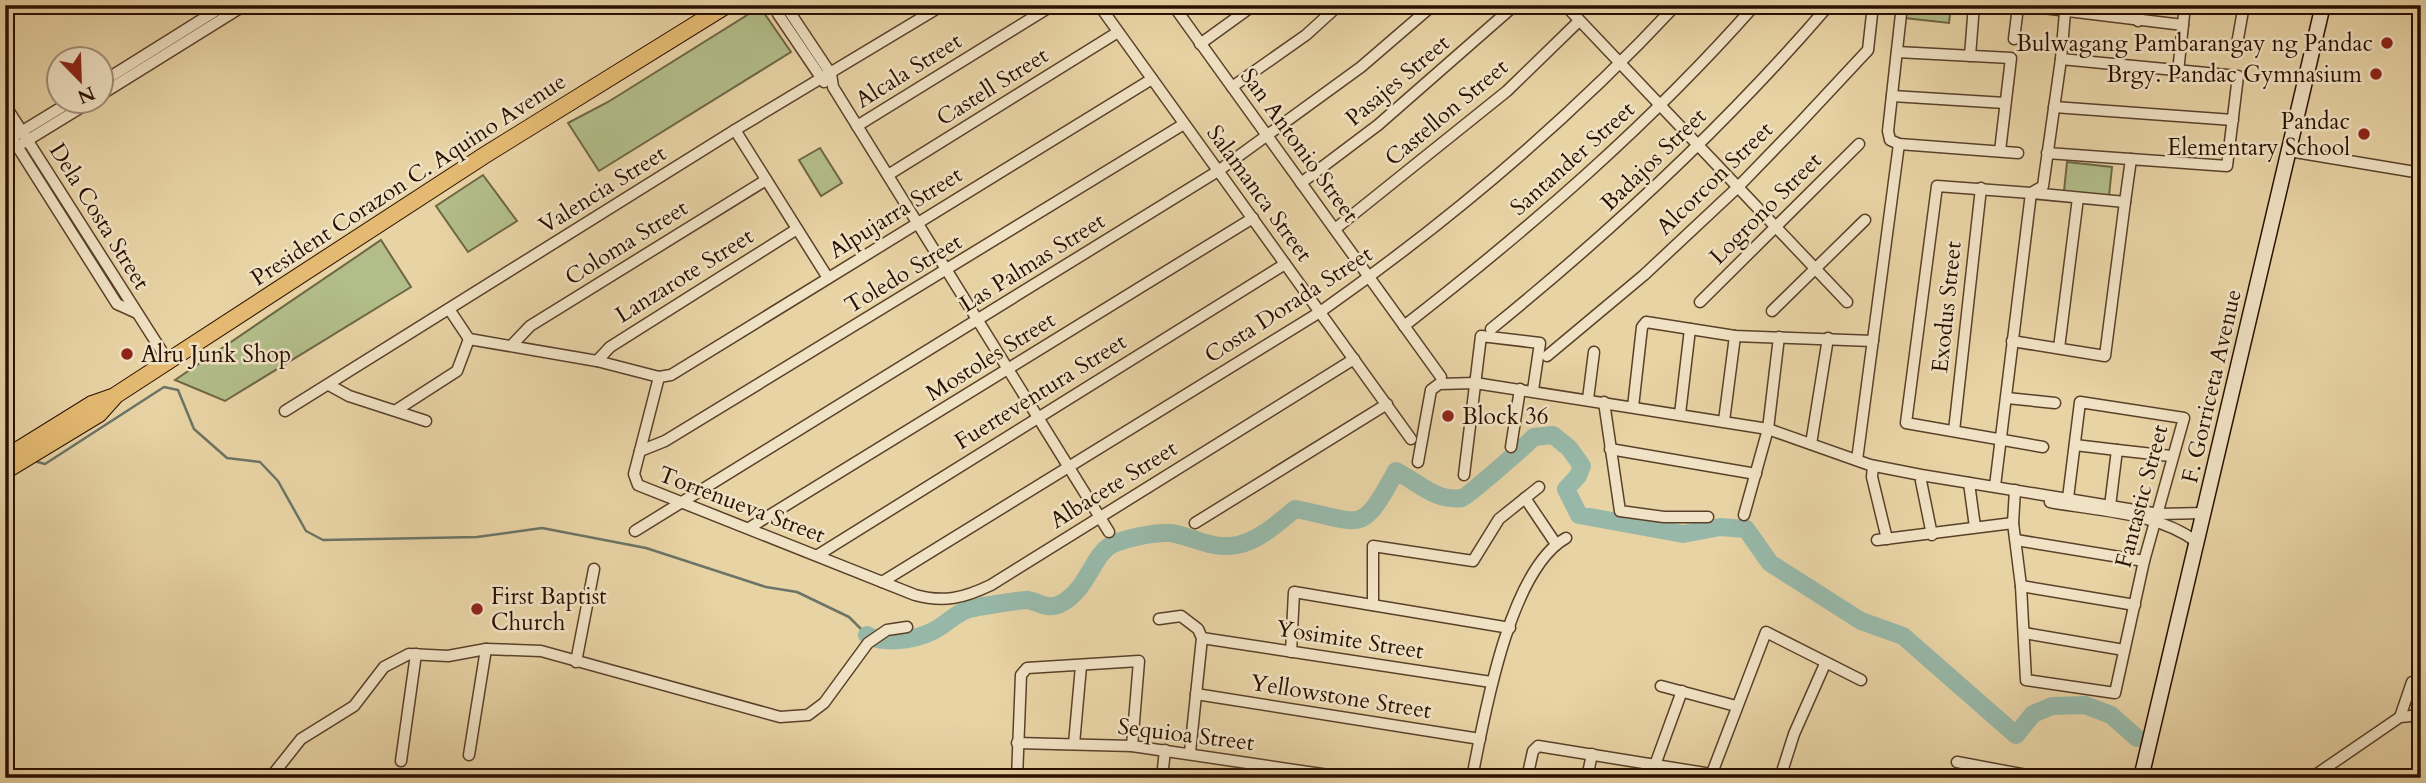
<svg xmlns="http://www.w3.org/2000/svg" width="2426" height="783" viewBox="0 0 2426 783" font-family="Cardo,serif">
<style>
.green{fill:#b2bd89;stroke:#6e6644;stroke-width:2}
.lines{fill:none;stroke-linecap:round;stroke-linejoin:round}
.stream{stroke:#6b7465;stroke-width:2.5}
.river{stroke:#97b8a8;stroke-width:18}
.street-casing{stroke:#5a4029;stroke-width:13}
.secondary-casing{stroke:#2a0f00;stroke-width:17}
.primary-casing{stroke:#2a0f00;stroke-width:18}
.street{stroke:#f0e2c4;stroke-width:10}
.secondary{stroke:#f0e2c4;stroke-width:14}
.primary{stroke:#e4ba72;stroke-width:16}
.poi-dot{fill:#8f2418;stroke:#f0e2c4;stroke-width:2.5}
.labels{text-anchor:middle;stroke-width:5;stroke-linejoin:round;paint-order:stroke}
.poi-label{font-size:23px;fill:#2a0f00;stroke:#f0e2c4;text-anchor:end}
.street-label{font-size:23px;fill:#2a0f00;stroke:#f0e2c4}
</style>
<rect width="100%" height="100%" fill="#e8d3a5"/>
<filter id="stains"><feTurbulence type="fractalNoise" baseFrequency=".00286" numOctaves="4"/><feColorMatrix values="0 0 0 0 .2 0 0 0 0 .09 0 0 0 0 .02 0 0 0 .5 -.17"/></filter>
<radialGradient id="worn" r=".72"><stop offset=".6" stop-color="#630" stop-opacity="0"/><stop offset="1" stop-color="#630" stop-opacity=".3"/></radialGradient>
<g class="green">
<polygon points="1906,5 1951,5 1949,23 1905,18"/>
<polygon points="757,9 764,13 791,52 599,171 568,123 608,102"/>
<polygon points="820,148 842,183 821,196 799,160"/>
<polygon points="2067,162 2112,167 2109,196 2064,191"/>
<polygon points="483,175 517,221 468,252 436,206"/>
<polygon points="381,240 411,287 225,401 175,380"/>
</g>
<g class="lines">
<polyline class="stream" points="34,461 45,464 164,387 178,390 194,429 227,458 260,462 278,481 306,531 323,540 477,537 542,528 646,548 766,587 797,592 849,617 867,635"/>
<path class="river" d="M 867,635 C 884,645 915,640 933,631 C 946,625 955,613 969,609 C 975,607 1021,600 1027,600 C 1040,602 1048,611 1062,603 C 1089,588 1093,553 1113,544 C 1127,538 1154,532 1170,533 C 1193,536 1210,550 1237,545 C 1259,541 1279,522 1295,509 C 1363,522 1360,537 1396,471 C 1410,478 1425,491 1440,496 C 1446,498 1456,499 1462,498 C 1468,496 1526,445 1534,437 L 1553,435 L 1569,448 L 1582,466 L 1578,476 L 1566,489 L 1579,515 L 1683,534 L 1720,527 L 1746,529 L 1770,563 L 1861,621 L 1903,636 L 2016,735 L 2033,714 L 2052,706 L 2085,705 L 2111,715 L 2137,738"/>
<defs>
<g id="street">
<polyline points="778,5 778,14 824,82"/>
<polyline points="785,5 831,74 833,87 1109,532"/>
<polyline points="1099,5 1411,439"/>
<polyline points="1173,5 1441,377"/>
<polyline points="1565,5 1847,302"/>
<polyline points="1902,5 1888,131 1890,140 1899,144 2018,153"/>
<polyline points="2018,5 2183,25"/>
<polyline points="2138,21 2140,5"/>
<polyline points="2014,39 2018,7"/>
<polyline points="1200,44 1254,5"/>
<polyline points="2237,44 2244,5"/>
<polyline points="1897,52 2011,58 2000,151"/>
<polyline points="1970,56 1974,5"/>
<polyline points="2061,59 2065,12"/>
<polyline points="2178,72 2185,5"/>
<polyline points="102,82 225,5"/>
<polyline points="1232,87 1306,35 1339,5"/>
<polyline points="102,94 245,5"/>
<polyline points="1892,96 2005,103"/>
<polyline points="5,105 168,361"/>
<polyline points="2054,107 2233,120"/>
<polyline points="857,126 1053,5"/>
<polyline points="5,127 117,304 137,313"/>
<polyline points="735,130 828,278"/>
<polyline points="16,135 70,102"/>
<polyline points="23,143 90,102"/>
<polyline points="2289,151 2421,173"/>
<polyline points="2047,153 2227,166 2238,76 2061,59 2043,186 2031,193 2125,202 2131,159"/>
<polyline points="888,175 1118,32"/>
<polyline points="1301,183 1378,125 1515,5"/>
<polyline points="1335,229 1507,91 1579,21"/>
<polyline points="1700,302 1859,144"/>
<polyline points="449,309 469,339"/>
<polyline points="1772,311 1865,220"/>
<path d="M 1404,326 C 1530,228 1649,125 1755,5"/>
<path d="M 1491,329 C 1613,230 1727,124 1829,5"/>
<polyline points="469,339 597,361 659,377 671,375 1152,79"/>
<polyline points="2012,341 2105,356 2125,202"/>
<polyline points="512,345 530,326 766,180"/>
<polyline points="2059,348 2078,198"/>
<polyline points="1547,356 1644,275 1738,187 1798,125 1868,50 1873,5"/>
<polyline points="597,361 610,347 797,229"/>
<path d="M 659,377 L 634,474 L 638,485 L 915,595 C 944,603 964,598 991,585 L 1354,359"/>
<polyline points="329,385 349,396 426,421"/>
<polyline points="2007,398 2055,403"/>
<polyline points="1588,399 1594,352"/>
<polyline points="1604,402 1620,511 1664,517 1708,517"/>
<polyline points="1633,407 1642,327 1646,322 1735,336 1873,341"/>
<polyline points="398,409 457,371 469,339"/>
<polyline points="285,411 735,130 943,5"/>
<polyline points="1680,414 1690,329"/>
<polyline points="1724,421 1735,336"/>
<polyline points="1954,431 1981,188"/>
<polyline points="1811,444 1828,338"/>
<polyline points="2075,445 2117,450"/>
<polyline points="1511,447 1520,389"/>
<polyline points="1610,449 1756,474"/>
<polyline points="640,451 665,441 1184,124"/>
<polyline points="1857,460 1899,144"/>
<polyline points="1418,462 1431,390 1439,384 1475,383 1768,429 1870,465 1921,475 2159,514 2204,513"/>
<polyline points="1873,466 1872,477 1887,539"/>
<polyline points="1464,475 1481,336 1540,343 1533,390"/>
<polyline points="1921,481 1932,535"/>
<polyline points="1969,483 1975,527"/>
<polyline points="1995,486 2031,193 1937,186 1906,423 2043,447"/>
<polyline points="2015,490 2013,523 2021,586 2026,680 2115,693 2144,561 2184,418 2080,402 2068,498"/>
<polyline points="1525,498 1556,544"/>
<path d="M 2050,502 C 2098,511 2157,512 2197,542"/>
<polyline points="2110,506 2117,450 2171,456"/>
<polyline points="1744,515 1768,429 1779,337"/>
<polyline points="1195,523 1387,404"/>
<polyline points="749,528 1253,218"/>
<polyline points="635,531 1218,171 1361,67 1433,5"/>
<polyline points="1877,540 2013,523"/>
<polyline points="2016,540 2144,561"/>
<polyline points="818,555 1285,264"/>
<path d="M 882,582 L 1320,312 C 1449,221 1568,121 1676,5"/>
<polyline points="2021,586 2135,605"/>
<polyline points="1373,605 1373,546 1473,561 1499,519 1539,487"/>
<polyline points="1159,619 1181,616 1198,629 1202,638 1190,752"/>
<polyline points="2024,633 2124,650"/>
<polyline points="1202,638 1491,682"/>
<polyline points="1291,652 1294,592 1510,628"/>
<polyline points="576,662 594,569"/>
<polyline points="1661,686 1736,706"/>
<polyline points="1196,694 1480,739"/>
<polyline points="2400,717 2412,682"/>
<polyline points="1017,743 1132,746 1349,778"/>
<polyline points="1074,744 1081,666"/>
<polyline points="469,755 486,649"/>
<polyline points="401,761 416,654"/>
<polyline points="1957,762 2043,778"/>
<polyline points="1655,765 1682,691"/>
<polyline points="1712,773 1766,632 1861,680"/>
<polyline points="270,778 301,739 354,706 384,667 409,654 448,656 486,649 541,651 780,717 808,715 824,703 868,643 887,630 907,627"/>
<polyline points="1017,778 1021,675 1027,668 1139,661 1132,746"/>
<polyline points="1162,778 1165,750"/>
<path d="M 1472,778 C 1484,717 1509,570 1566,538"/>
<polyline points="1527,778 1533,751 1538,746 1705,773 1754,778"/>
<polyline points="1587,778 1592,754"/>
<polyline points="1646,778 1648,764"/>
<polyline points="1780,778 1794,734 1825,664"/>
<polyline points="2311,778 2400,717 2421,715"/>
</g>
<polyline id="secondary" points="2141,778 2323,5"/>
<g id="primary">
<polyline points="5,458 92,404 112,397"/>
<polyline points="5,471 99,414 116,395 485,155 727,5"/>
</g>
</defs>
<use href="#street" class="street-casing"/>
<use href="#secondary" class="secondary-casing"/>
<use href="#primary" class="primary-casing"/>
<use href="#street" class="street"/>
<use href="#secondary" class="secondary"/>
<use href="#primary" class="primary"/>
</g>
<g class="poi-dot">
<circle cx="2387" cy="43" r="7"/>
<circle cx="2376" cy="74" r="7"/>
<circle cx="2364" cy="134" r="7"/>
<circle cx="127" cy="354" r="7"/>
<circle cx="1448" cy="416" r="7"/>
<circle cx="477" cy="609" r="7"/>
</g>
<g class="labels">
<g class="poi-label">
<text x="2373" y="51">Bulwagang Pambarangay ng Pandac</text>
<text x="2362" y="82">Brgy. Pandac Gymnasium</text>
<text x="2350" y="129">Pandac<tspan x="2350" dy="26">Elementary School</tspan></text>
<text x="141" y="362" text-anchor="start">Alru Junk Shop</text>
<text x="1462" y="424" text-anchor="start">Block 36</text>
<text x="491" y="604" text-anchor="start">First Baptist<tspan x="491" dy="26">Church</tspan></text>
</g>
<g class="street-label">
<text transform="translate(908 70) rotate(-32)" y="8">Alcala Street</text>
<text transform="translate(1397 80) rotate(-40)" y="8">Pasajes Street</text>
<text transform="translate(992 86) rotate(-32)" y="8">Castell Street</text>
<text transform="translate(1446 112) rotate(-40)" y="8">Castellon Street</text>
<text transform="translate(1300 145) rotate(54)" y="8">San Antonio Street</text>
<text transform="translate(1572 158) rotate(-42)" y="8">Santander Street</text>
<text transform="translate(1653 159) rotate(-44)" y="8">Badajos Street</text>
<text transform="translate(1714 178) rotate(-44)" y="8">Alcorcon Street</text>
<text transform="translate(408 179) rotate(-33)" y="8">President Corazon C. Aquino Avenue</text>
<text transform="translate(602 189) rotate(-32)" y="8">Valencia Street</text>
<text transform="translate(1260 193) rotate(54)" y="8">Salamanca Street</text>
<text transform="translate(1765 208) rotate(-45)" y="8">Logrono Street</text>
<text transform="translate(895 212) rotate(-32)" y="8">Alpujarra Street</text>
<text transform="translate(100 216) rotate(58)" y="8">Dela Costa Street</text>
<text transform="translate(626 242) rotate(-32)" y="8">Coloma Street</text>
<text transform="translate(1032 262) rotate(-32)" y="8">Las Palmas Street</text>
<text transform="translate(903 273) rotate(-31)" y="8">Toledo Street</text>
<text transform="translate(684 275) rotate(-32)" y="8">Lanzarote Street</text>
<text transform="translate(1288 304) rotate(-33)" y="8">Costa Dorada Street</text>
<text transform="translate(1946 307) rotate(-84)" y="8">Exodus Street</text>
<text transform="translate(990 356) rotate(-32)" y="8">Mostoles Street</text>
<text transform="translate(2211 386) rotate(-77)" y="8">F. Gorriceta Avenue</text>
<text transform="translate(1040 391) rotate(-32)" y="8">Fuerteventura Street</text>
<text transform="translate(1113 484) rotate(-32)" y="8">Albacete Street</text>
<text transform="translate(2141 496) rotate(-75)" y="8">Fantastic Street</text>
<text transform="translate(742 504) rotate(21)" y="8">Torrenueva Street</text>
<text transform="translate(1350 639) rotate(9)" y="8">Yosimite Street</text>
<text transform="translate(1341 696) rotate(9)" y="8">Yellowstone Street</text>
<text transform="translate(1186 734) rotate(7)" y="8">Sequioa Street</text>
</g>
</g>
<rect width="2426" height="783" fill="none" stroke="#e8d3a5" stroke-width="28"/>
<rect x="7" y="7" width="2412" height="769" fill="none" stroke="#2a0f00" stroke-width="3.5"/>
<rect x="14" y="14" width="2398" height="755" fill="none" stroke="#2a0f00" stroke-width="2"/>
<g transform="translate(80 80) rotate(157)"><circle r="33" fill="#f0e2c4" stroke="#a18e76" stroke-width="2"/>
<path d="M0-5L12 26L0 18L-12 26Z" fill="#8f2418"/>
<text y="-10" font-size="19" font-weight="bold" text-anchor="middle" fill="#2a0f00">N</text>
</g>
<rect width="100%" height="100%" filter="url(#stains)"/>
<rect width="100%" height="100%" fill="url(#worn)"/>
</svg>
